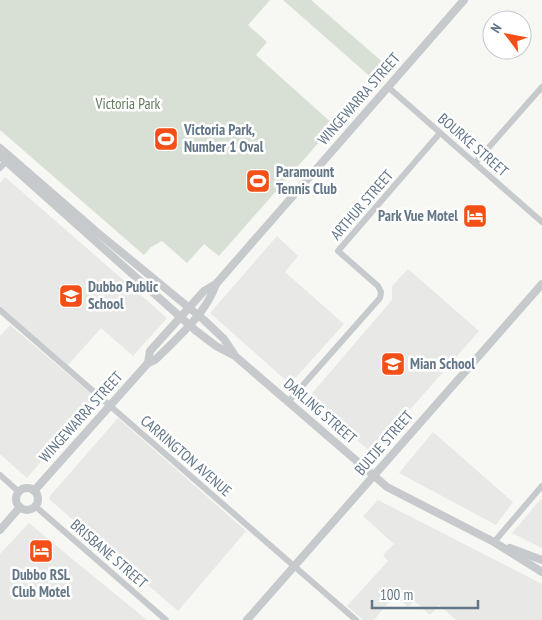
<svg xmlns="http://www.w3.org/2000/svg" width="542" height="620" viewBox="0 0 542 620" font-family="'PT Sans Narrow',sans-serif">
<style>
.built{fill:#e8e9e7}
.green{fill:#d8dfd4}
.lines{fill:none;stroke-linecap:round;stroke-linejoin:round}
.minor{stroke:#c6cacd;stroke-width:6}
.tertiary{stroke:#c6cacd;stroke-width:8}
.labels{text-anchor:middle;stroke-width:5;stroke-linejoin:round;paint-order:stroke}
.street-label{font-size:15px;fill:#637687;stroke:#fff}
.park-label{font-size:15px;fill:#63795e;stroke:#fff}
.poi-label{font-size:15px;font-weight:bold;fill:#637687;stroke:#fff;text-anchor:start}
</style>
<rect width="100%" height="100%" fill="#f7f7f3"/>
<g class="built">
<polygon points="5,177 167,318 133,356 101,328 68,365 0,306 0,183"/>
<polygon points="277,236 298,256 285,272 344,324 290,384 210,313"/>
<polygon points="408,269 479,331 372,453 308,398 392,300 392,286"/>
<polygon points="10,325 96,398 27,478 0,454 0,336"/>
<polygon points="118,418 246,531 178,611 49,499 50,496"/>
<polygon points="433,432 513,502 496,525 399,473"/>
<polygon points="541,499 542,500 542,548 512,533"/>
<polygon points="378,500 542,584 542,620 456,620 439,605 430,615 414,601 408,607 395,595 374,620 363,620 347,606 388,561 383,555 394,544 363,516"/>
<polygon points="29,523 82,567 147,620 0,620 0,554"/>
</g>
<g class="green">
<polygon points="0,0 270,0 248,25 267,42 256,55 334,125 219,256 204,244 187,263 162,241 151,247 144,255 0,130"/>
<polygon points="283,0 311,0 386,65 373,79"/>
</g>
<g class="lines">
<g class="minor">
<polyline points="388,87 542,222"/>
<polyline points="475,163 542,87"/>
<polyline points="0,168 8,159"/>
<polyline points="0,310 356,620"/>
<polyline points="288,402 380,298 381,292 378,286 338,251 440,133"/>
<polyline points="0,475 19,492"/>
<polyline points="35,506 166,620"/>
<polyline points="494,542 542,486"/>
</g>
<g class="tertiary">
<polyline points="0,148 98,233 204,320 224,339 234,354"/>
<polyline points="0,156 195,330 216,346 235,356 387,487 494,542 542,572"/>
<polyline points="148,363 150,351 204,291 216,284 464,0"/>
<circle cx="27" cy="499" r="11"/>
<path d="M 34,491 L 148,363 L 155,360 C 177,338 206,314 216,284"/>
<polyline points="0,530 20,507"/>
<polyline points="510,548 542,560"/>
<polyline points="247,620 542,284"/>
</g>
</g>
<defs>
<symbol id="stadium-square" viewBox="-11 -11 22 22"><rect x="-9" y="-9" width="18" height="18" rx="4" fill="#f44f16" stroke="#fff"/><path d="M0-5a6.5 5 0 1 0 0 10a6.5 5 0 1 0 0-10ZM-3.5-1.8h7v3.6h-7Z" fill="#fff"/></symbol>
<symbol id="hotel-square" viewBox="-11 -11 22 22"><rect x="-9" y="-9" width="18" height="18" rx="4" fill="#f44f16" stroke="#fff"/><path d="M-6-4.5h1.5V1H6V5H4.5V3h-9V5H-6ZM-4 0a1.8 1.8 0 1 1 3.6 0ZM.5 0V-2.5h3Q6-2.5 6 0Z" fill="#fff"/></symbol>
<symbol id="school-square" viewBox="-11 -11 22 22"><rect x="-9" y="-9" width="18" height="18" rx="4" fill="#f44f16" stroke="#fff"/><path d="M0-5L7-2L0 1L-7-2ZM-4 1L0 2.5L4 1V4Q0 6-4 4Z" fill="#fff"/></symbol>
</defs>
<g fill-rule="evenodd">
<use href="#stadium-square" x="152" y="125" width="28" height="28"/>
<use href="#stadium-square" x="244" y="167" width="28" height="28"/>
<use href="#hotel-square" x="461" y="202" width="28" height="28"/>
<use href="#school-square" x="57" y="282" width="28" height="28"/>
<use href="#school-square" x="379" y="350" width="28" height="28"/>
<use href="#hotel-square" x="27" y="537" width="28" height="28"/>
</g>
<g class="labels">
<g class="street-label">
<text transform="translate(359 99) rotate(-49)" y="5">WINGEWARRA STREET</text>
<text transform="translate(473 145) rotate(41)" y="5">BOURKE STREET</text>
<text transform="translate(362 205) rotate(-49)" y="5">ARTHUR STREET</text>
<text transform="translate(320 411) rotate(41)" y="5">DARLING STREET</text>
<text transform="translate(81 417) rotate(-48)" y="5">WINGEWARRA STREET</text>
<text transform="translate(384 443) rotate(-49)" y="5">BULTJE STREET</text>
<text transform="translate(186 456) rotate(41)" y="5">CARRINGTON AVENUE</text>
<text transform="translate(109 554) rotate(41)" y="5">BRISBANE STREET</text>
</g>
<g class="park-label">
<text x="128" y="109">Victoria Park</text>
</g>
<g class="poi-label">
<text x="184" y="135">Victoria Park,<tspan x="184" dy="17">Number 1 Oval</tspan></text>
<text x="276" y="177">Paramount<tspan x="276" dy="17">Tennis Club</tspan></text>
<text x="458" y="221" text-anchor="end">Park Vue Motel</text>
<text x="88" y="292">Dubbo Public<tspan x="88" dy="17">School</tspan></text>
<text x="410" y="369">Mian School</text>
<text x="41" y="580" text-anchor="middle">Dubbo RSL<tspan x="41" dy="17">Club Motel</tspan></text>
</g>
</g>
<g transform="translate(507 35) rotate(302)"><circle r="24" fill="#ffffff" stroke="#c1c8cf"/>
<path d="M0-4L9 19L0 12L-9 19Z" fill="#f44f16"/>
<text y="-8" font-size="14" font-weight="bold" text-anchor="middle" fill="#637687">N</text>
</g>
<path d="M372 600v8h106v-8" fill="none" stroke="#637687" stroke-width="2.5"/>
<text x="380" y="600" font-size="15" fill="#637687" stroke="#ffffff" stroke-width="4" paint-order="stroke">100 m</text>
</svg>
